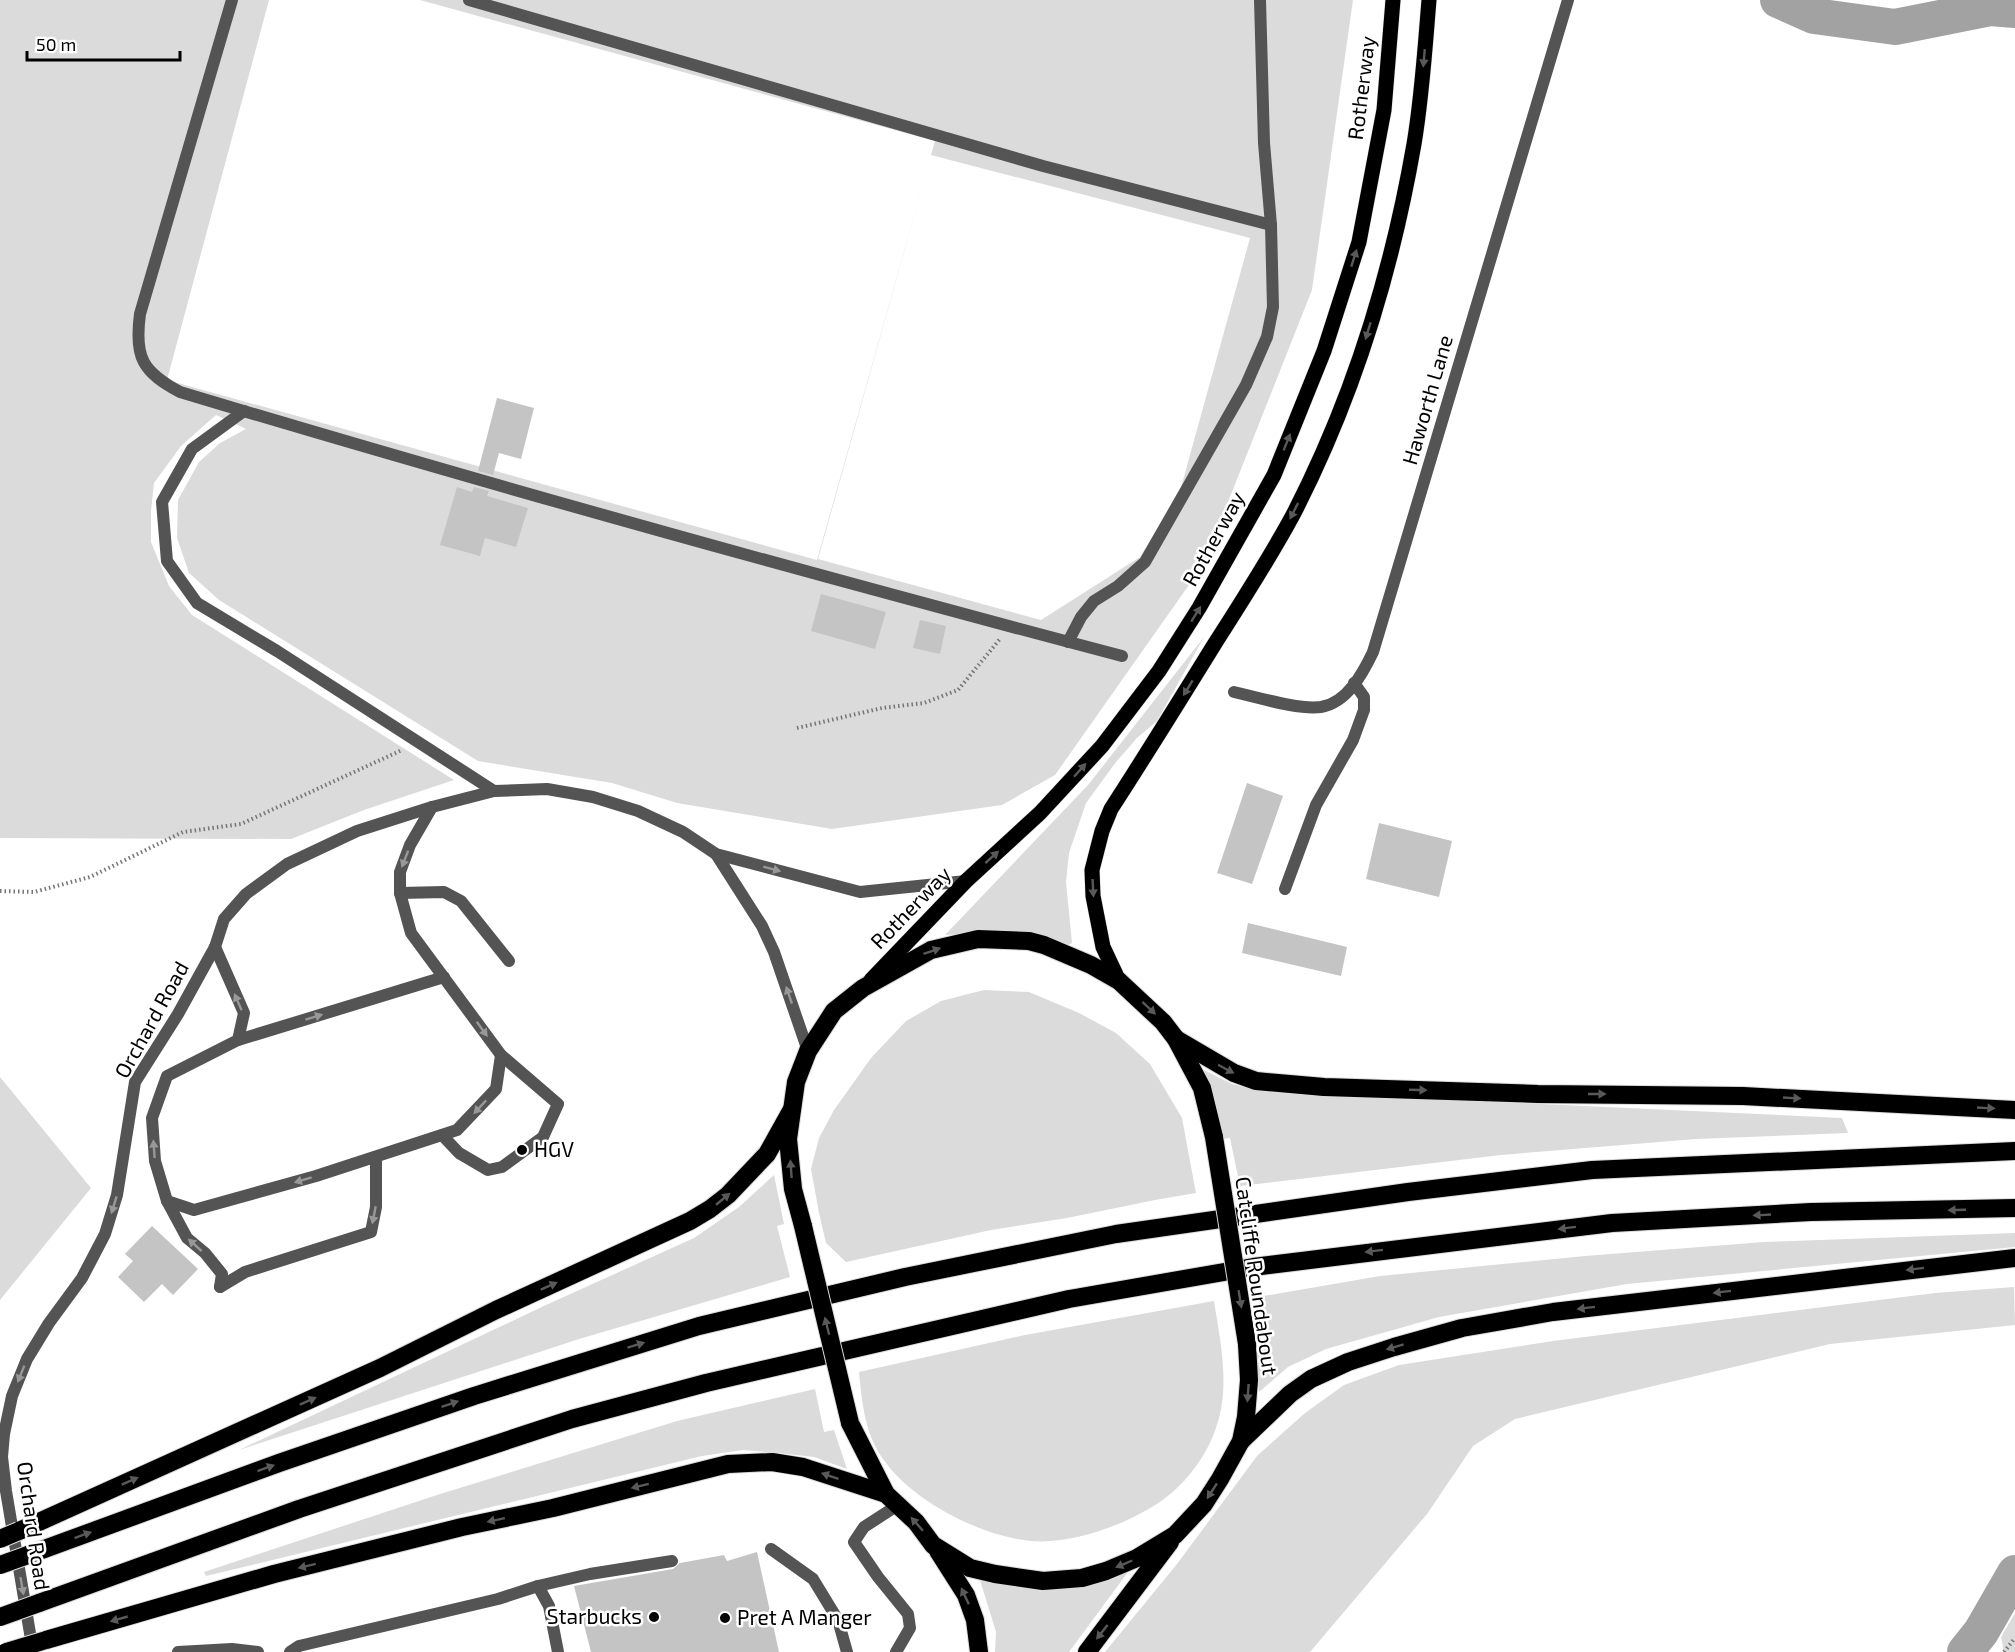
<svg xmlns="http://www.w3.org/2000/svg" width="2015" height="1652" viewBox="0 0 2015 1652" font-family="'Exo 2',sans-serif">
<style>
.green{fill:#dbdbdb}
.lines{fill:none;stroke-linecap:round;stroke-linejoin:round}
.river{stroke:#a2a2a2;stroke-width:36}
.building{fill:#c4c4c4}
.primary-casing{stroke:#dbdbdb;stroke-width:16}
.highway-casing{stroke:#dbdbdb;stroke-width:20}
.path{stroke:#767676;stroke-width:4;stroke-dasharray:1.5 3;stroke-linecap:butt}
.lane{stroke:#545454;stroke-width:12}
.primary{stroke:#000;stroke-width:15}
.highway{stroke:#000;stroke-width:18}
.highway-bridge-casing{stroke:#dbdbdb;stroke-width:20;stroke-linecap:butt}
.highway-bridge{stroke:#000;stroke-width:18}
.oneway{fill:#595959}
.oneway2{fill:#989898}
.poi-dot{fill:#000;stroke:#fff;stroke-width:2}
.labels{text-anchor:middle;stroke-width:5;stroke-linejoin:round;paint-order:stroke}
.street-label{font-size:21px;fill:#000;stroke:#fff}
.poi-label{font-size:21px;fill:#000;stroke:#fff;text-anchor:start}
</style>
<rect width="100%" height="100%" fill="#fff"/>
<g class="green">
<polygon points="0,0 269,0 167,380 817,560 931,156 818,559 1041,620 1140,557 1180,491 1250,238 931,155 935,141 420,0 1353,0 1312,290 1203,565 1055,775 1002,805 832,829 677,803 612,783 478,761 219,600 189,573 177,538 178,500 199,462 220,443 246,429 216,415 181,446 154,483 151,511 151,542 169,586 192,615 454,780 364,810 291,839 0,838"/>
<polygon points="1204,637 1157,721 1137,738 1116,762 1086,803 1069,853 1066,882 1072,943 1068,945 1036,936 990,932 945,935 1088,785"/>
<polygon points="984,990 1029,992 1079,1013 1116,1033 1150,1064 1182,1118 1196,1193 1155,1200 1067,1218 991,1230 846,1262 826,1243 819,1213 811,1169 819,1138 834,1110 871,1058 906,1021 941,1001"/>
<polygon points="1204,1070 1232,1084 1260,1091 1842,1118 1848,1133 1696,1139 1501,1155 1240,1186 1230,1138 1221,1139 1215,1103"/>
<polygon points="0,1077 91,1188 0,1300"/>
<polygon points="774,1175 784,1224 777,1226 790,1277 579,1339 239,1450 546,1305 694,1238 739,1207"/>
<polygon points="2015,1233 2015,1247 1627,1284 1439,1317 1326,1349 1288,1367 1259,1392 1254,1347 1264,1345 1258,1297 1380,1276 1585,1256 1764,1242"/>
<polygon points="2014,1287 2015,1325 1830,1344 1515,1419 1473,1446 1427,1514 1310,1652 1105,1652 1177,1564 1257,1456 1305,1413 1344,1385 1399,1365 1553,1341 1935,1293"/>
<path d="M 1214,1301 C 1220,1339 1229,1380 1219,1418 C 1212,1445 1197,1469 1177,1488 C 1145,1519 1076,1545 1031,1541 C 980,1536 912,1501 883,1459 C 865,1434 862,1403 859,1372 L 1025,1335 Z"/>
<polygon points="815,1389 824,1432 834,1430 847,1469 814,1457 778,1453 743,1450 702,1456 206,1576 204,1572 437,1495 677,1421"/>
<polygon points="1128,1572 1069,1652 995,1652 996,1632 980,1580 1042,1591 1090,1583"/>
<polygon points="2015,1613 2015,1652 2004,1652 2001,1637"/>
</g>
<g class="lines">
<g class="river">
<polyline points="1778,0 1814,16 1895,27 1990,8 2015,10"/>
<polyline points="1965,1652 1981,1632 2015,1573"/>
</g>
</g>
<g class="building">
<polygon points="497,398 534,408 521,459 499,453 493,475 478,471"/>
<polygon points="457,487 472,492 474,487 489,491 487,496 528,508 516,547 485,538 480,556 440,545"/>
<polygon points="821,594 886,612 875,649 811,631"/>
<polygon points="920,620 946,626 940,654 913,648"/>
<polygon points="1247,783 1283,796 1252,884 1217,873"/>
<polygon points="1379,823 1452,841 1439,897 1366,879"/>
<polygon points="1248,923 1347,947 1341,976 1242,953"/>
<polygon points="152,1226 198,1269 173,1295 162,1284 144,1302 118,1277 133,1261 125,1254"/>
<polygon points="757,1552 779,1652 591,1652 574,1586 673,1569 680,1563 724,1555 727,1561"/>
</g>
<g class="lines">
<defs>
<g id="primary">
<polyline points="871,980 966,881 1040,813 1102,746 1159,671 1199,608 1274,475 1324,351 1359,242 1384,110 1393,0"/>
<path d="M 1119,981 L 1103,947 L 1093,896 L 1092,870 L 1102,831 L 1111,809 C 1146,755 1180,700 1214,645 C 1242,601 1270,558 1294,513 C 1353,398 1392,271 1414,144 C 1422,97 1425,48 1429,0"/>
</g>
<g id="highway">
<polyline points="1176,1039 1234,1073 1256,1081 1324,1087 1538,1094 1743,1096 2015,1110"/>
<polyline points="803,1226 793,1189 788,1139 796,1082 808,1051 834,1011 863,988 931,950 978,939 1029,941 1044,945 1091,965 1119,981 1163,1022 1176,1039 1202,1088 1214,1137"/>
<polyline points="850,1423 886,1494 916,1522 933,1545 970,1568 995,1574 1043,1581 1082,1578 1106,1571 1137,1558 1175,1535 1204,1504 1220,1479 1241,1441 1246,1417 1249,1380 1247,1344"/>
<polyline points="1241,1441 1290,1394 1311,1379 1348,1362 1394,1347 1462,1328 1553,1312 2015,1258"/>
<polyline points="19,1531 380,1368 496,1310 690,1221 710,1209 728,1195 767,1154 791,1111"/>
<polyline points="938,1551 966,1595 975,1620 979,1652"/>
<polyline points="28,1555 279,1463 474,1396 699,1326 905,1277 1116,1234 1408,1192 1592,1170 2015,1151"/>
<polyline points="39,1603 299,1509 572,1419 706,1383 1069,1299 1253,1267 1612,1223 1811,1212 2015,1208"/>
<polyline points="46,1640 274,1574 462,1527 553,1508 728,1464 772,1462 803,1467 886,1494"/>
<polyline points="1087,1652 1170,1542"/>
</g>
</defs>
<use href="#primary" class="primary-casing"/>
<use href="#highway" class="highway-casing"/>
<g class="path">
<polyline points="797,728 882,708 924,703 958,690 1000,639"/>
<polyline points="0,891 34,892 90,877 183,832 241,824 402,750"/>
<polyline points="2004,1652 2015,1638"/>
</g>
<g class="lane">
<path d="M 232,0 L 140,314 C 134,358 143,372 180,392 C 493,486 807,573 1122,656"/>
<polyline points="469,0 1043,166 1271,225"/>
<polyline points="244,411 192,449 162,502 167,561 197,603 277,651 494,791"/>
<polyline points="1068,642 1081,617 1094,601 1118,586 1145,562 1246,385 1267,337 1273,307 1271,225 1264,143 1260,0"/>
<path d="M 1234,692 C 1257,697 1298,710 1321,707 C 1347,703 1363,673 1373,652 L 1568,0"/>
<polyline points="432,807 410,845 400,872 400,893 411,933 501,1055 558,1104 543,1137 502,1167 488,1170 459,1153 442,1135"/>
<polyline points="716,854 762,926 774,952 808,1051"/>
<polyline points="1285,889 1316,805 1353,740 1364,710 1364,697 1354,683"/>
<polyline points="400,893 444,892 461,901 509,961"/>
<polyline points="215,947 244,1013 238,1040 167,1076 152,1118 155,1161 167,1201 194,1210 316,1176 457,1130 496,1089 501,1055"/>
<polyline points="238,1040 444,977"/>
<polyline points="167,1201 187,1238 205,1253 222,1274 220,1287"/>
<polyline points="220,1287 245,1272 371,1232 376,1207 376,1157"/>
<polyline points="771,1549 813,1579 838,1620 847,1652"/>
<polyline points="538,1586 549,1606 558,1652"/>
<polyline points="33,1651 6,1491 2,1457 4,1434 12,1396 27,1359 49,1323 82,1278 105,1234 117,1195 135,1082 178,1014 215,947 224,919 246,894 287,864 357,831 432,807 494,791 547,789 593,797 638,811 683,832 716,854 860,892 966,881"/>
<polyline points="178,1652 232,1649 258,1652"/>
<polyline points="290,1652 299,1646 498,1599 538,1586 590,1574 672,1561"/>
<polyline points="896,1652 910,1628 908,1614 878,1577 854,1542 864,1527 898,1505"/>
</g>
<use href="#primary" class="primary"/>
<use href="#highway" class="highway"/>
<defs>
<g id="highway-bridge">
<polyline points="1214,1137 1247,1344"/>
<polyline points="803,1226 850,1423"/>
<polyline points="0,1539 19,1531"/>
<polyline points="0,1565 28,1555"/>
<polyline points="0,1617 39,1603"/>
<polyline points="6,1652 46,1640"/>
</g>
</defs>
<use href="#highway-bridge" class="highway-bridge-casing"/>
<use href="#highway-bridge" class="highway-bridge"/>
</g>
<defs><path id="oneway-solid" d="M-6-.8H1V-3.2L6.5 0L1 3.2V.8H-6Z" transform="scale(1.5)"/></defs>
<g class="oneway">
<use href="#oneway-solid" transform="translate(1424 58) rotate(95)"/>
<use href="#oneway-solid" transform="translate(1354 258) rotate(-72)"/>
<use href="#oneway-solid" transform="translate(1368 331) rotate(107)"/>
<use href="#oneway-solid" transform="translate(1287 442) rotate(-68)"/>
<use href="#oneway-solid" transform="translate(1294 511) rotate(117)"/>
<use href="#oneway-solid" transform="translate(1196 614) rotate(-58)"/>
<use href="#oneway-solid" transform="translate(1188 688) rotate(121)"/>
<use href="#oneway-solid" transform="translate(1080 770) rotate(-48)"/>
<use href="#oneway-solid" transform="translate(992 857) rotate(-42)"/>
<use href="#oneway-solid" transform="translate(1093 888) rotate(87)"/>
<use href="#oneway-solid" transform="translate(932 951) rotate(-19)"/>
<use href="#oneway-solid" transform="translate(1149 1008) rotate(43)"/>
<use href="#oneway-solid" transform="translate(1226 1069) rotate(28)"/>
<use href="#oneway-solid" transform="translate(1418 1090) rotate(2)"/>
<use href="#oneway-solid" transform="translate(1597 1094)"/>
<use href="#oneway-solid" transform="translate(1792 1098) rotate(3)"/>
<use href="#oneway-solid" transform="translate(1986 1108) rotate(3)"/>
<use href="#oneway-solid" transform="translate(791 1169) rotate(-94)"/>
<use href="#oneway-solid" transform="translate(723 1199) rotate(-40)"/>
<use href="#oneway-solid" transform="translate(1957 1210) rotate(178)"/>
<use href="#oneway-solid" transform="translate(1762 1215) rotate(177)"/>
<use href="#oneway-solid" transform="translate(1567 1228) rotate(173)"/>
<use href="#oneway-solid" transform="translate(1374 1251) rotate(173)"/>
<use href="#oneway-solid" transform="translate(1915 1269) rotate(173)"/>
<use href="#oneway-solid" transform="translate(549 1286) rotate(-24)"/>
<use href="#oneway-solid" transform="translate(1722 1292) rotate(173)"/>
<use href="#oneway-solid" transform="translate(1240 1299) rotate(81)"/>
<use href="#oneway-solid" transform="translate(1586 1308) rotate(173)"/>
<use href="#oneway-solid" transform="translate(827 1326) rotate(-104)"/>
<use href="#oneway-solid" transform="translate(636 1345) rotate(-17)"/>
<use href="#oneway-solid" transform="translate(1395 1347) rotate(163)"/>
<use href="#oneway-solid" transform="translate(1248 1393) rotate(94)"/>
<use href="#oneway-solid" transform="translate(308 1401) rotate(-24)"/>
<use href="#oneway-solid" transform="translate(450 1404) rotate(-19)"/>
<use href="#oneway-solid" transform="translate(266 1468) rotate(-20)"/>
<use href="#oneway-solid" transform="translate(830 1476) rotate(-161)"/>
<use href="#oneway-solid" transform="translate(130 1481) rotate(-24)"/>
<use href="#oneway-solid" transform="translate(640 1486) rotate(166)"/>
<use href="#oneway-solid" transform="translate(1212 1491) rotate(123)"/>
<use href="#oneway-solid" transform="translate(496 1520) rotate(168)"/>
<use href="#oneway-solid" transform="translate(917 1524) rotate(-132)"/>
<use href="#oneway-solid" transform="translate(83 1535) rotate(-20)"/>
<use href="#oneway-solid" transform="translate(1124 1564) rotate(157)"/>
<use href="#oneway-solid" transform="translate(307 1566) rotate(166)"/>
<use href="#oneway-solid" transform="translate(965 1596) rotate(-115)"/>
<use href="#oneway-solid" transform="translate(119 1619) rotate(164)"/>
<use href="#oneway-solid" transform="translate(1102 1632) rotate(128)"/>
</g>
<g class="oneway2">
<use href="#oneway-solid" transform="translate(405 859) rotate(111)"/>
<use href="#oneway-solid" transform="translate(772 869) rotate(15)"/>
<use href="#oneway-solid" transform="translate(789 995) rotate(-109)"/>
<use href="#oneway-solid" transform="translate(238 1002) rotate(-114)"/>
<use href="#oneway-solid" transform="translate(314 1017) rotate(-17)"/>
<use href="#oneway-solid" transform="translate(482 1029) rotate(54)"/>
<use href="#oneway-solid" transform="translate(480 1107) rotate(133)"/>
<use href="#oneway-solid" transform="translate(154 1149) rotate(-94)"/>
<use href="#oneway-solid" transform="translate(303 1180) rotate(163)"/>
<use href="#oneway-solid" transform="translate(114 1205) rotate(107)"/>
<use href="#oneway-solid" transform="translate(374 1215) rotate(101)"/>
<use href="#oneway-solid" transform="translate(195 1245) rotate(-138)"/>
<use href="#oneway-solid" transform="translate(21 1374) rotate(112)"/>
<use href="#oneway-solid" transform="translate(22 1586) rotate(80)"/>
</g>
<g class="poi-dot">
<circle cx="522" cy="1150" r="6"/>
<circle cx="654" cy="1617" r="6"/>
<circle cx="725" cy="1618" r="6"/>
</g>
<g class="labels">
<g class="street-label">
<text transform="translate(1362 88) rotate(-83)" y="7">Rotherway</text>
<text transform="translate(1428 400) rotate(-74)" y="7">Haworth Lane</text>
<text transform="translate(1214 539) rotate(-61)" y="7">Rotherway</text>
<text transform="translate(911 908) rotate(-46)" y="7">Rotherway</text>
<text transform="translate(152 1020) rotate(-61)" y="7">Orchard Road</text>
<text transform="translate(1256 1276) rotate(82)" y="7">Catcliffe Roundabout</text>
<text transform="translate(33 1526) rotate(82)" y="7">Orchard Road</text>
</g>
<g class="poi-label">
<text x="534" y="1157">HGV</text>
<text x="642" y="1624" text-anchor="end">Starbucks</text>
<text x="737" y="1625">Pret A Manger</text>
</g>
</g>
<path d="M27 51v9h153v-9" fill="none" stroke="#000000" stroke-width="3"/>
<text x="36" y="51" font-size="18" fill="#000000" stroke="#ffffff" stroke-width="4.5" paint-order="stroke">50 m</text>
</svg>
